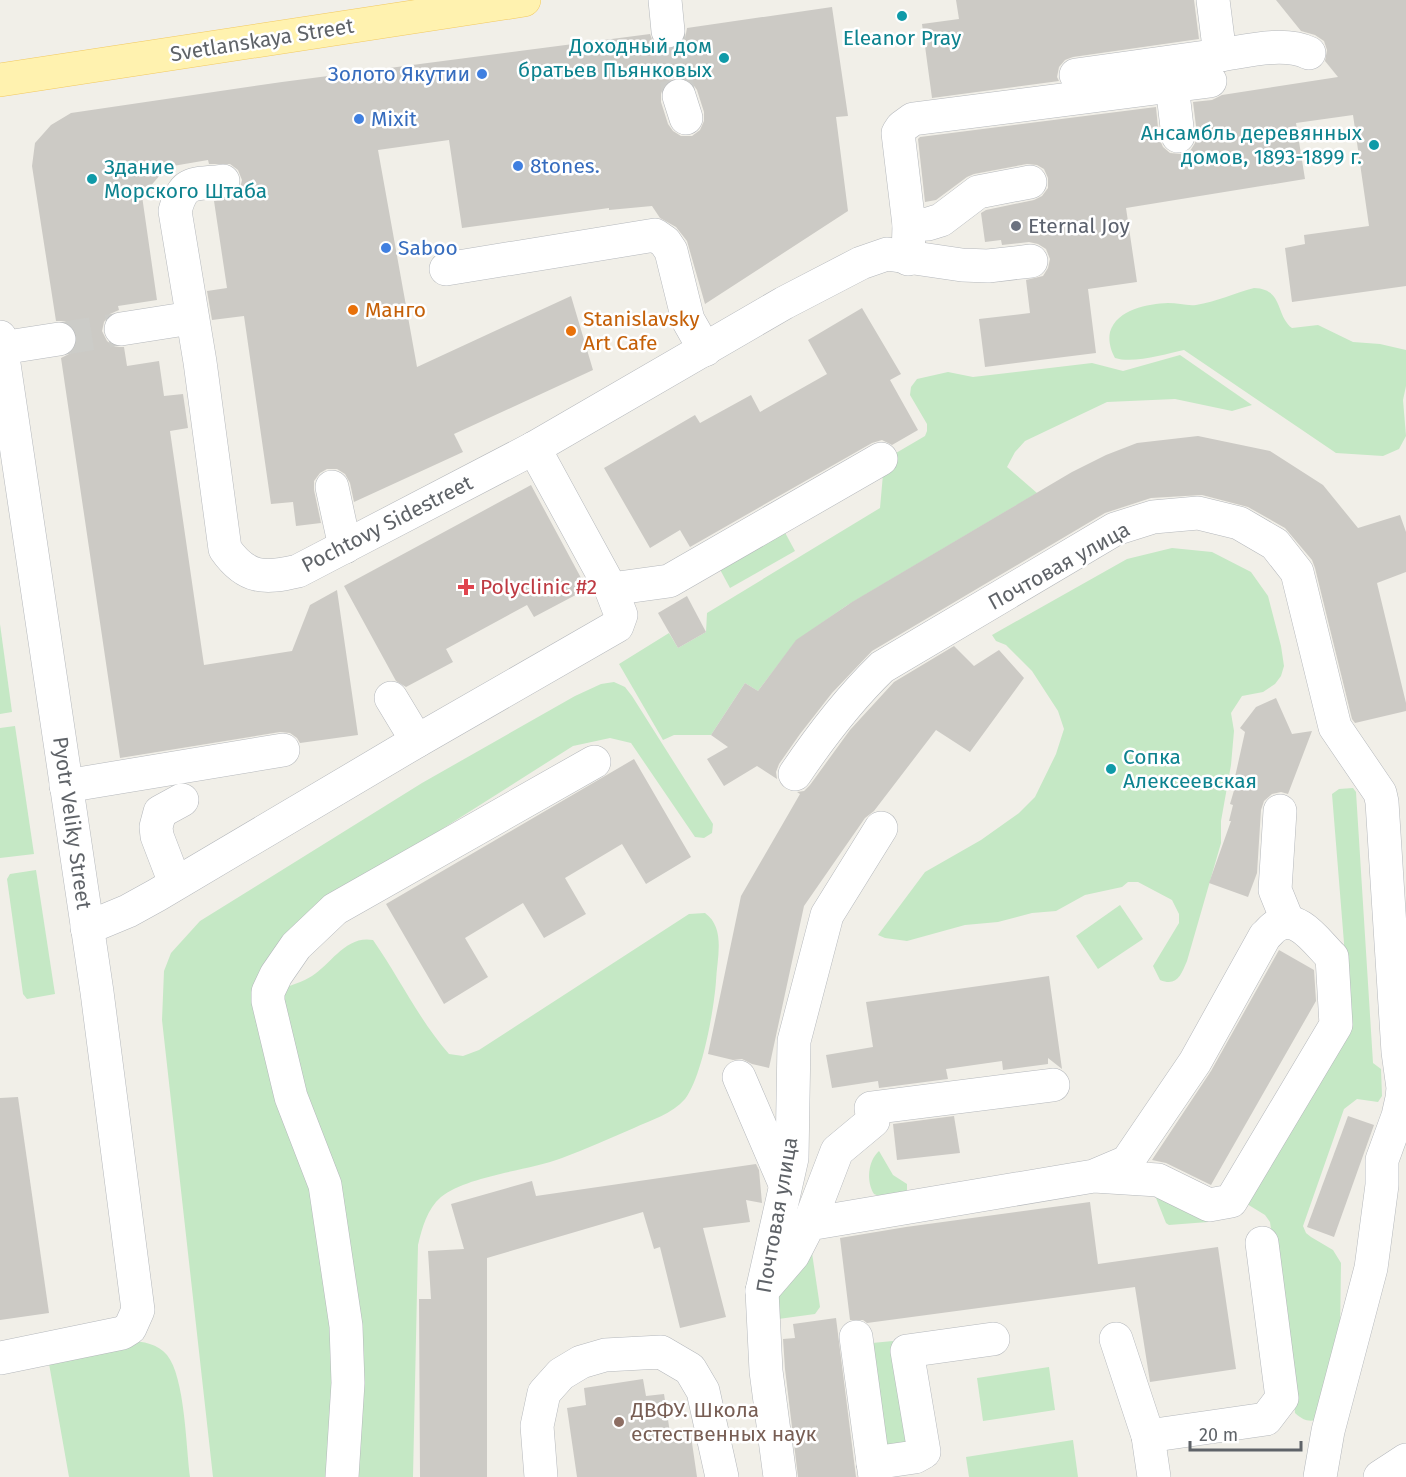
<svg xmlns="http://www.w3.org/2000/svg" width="1406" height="1477" viewBox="0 0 1406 1477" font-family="'Fira Sans',sans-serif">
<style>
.green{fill:#c5e8c5}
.building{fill:#cccac5;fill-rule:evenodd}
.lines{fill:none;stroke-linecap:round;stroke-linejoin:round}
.minor-tunnel{stroke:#ccccc8;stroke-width:33;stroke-dasharray:33 16;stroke-linecap:butt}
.minor-casing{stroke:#b5b8bc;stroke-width:34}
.major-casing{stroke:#f2c960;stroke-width:34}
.minor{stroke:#fff;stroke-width:33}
.major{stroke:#fff2af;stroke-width:33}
.culture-dot{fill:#0f9aa8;stroke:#fff;stroke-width:2}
.shop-dot{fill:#3f7fe0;stroke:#fff;stroke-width:2}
.worship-dot{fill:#6b7280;stroke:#fff;stroke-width:2}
.food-dot{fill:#e8710a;stroke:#fff;stroke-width:2}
.health-dot{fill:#e0444e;stroke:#fff;stroke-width:2}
.education-dot{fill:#8d6e63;stroke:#fff;stroke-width:2}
.labels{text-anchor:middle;stroke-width:5;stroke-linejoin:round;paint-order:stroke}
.culture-label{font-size:21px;fill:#0d838f;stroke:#fff;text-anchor:end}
.street-label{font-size:21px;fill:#5f6368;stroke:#fff}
.shop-label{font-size:21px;fill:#366cbe;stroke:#fff;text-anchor:start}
.worship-label{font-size:21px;fill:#5b616d;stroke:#fff;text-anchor:start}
.food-label{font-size:21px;fill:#c56008;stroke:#fff;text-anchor:start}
.health-label{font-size:21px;fill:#be3a42;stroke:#fff;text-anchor:start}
.education-label{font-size:21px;fill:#785e54;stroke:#fff;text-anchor:start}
</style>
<rect width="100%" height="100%" fill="#f1efe8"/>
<g class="green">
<path d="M 1254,288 C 1284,289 1275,315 1292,328 L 1318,325 L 1353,342 L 1380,344 L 1406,350 L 1406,386 L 1403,400 L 1406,436 L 1399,449 L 1383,456 L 1336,453 L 1184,350 C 1166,354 1133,364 1115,358 C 1111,351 1108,341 1110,332 C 1117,309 1148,304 1168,303 C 1178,303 1187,306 1196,305 C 1216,302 1235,293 1254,288 Z"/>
<polygon points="1180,355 1252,405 1232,411 1175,399 1107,402 1025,441 1015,452 1007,467 1037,493 846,606 796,641 758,691 745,683 711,735 674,735 663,740 619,664 669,633 678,648 706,632 707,613 880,508 884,463 896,453 925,436 927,431 927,424 910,395 911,387 917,379 948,372 973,377 1092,363 1123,371"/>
<polygon points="782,527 795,551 730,588 717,564"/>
<path d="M 1172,548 L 1212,552 L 1251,572 L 1268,596 L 1281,646 L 1284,666 L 1281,676 L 1275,684 L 1263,692 L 1242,696 L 1231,713 L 1234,731 L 1231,765 L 1221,821 L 1221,843 L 1187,961 C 1181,975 1177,987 1160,980 L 1153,966 L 1179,923 L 1179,914 L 1172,900 L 1138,882 L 1128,882 L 1122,887 L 1085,895 L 1056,911 L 1032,913 L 998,922 L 965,925 L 907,941 L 885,938 L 878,935 L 925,872 L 981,840 L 1019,813 L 1035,797 L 1056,754 L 1064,729 L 1058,711 L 1032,671 L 1006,645 L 996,641 L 992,635 L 1127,559 Z"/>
<polygon points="0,624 12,712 0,714"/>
<polygon points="614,682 625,687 632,696 713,824 712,833 704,838 695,837 631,743 610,738 573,746 333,898 268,974 317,1188 337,1322 334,1477 213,1477 162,1020 164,971 171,953 200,921 422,783 575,696 601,684"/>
<polygon points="15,726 34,854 0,858 0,728"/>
<path d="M 1353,788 L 1356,792 L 1373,1063 L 1381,1069 L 1382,1096 L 1378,1102 L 1357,1099 L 1344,1109 L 1303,1226 L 1306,1233 L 1311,1237 L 1333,1250 L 1341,1263 L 1340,1335 L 1325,1417 C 1312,1422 1306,1423 1295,1413 L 1292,1373 L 1270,1222 L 1265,1215 L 1247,1204 L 1345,989 L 1344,943 L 1332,794 L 1339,789 Z"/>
<polygon points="36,870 55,994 27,999 23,994 7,879 10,874"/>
<polygon points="1120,905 1143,939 1098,969 1076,936"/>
<path d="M 705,913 C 726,928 717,958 716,981 C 714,1010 702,1077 685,1099 C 672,1114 651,1120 634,1128 C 610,1138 586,1149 562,1158 C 528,1171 469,1175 441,1197 C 427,1209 422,1228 418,1245 L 413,1477 L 351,1477 L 298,1083 L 281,989 C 291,985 303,982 312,976 C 331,964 346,935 373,940 C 399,977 419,1020 449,1054 L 463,1056 L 479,1050 L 689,914 Z"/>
<path d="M 879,1151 L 893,1175 L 907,1184 L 907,1191 L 879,1196 L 874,1194 C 866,1181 868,1161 879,1151 Z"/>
<polygon points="1154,1193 1209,1219 1208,1222 1169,1225 1166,1223"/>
<polygon points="812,1253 820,1307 815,1314 771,1320 769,1286"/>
<path d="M 129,1341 C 143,1341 158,1344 167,1355 C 185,1377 186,1447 190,1477 L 69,1477 L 48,1358 Z"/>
<polygon points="893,1341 898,1348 912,1442 886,1452 872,1343"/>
<polygon points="1049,1367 1055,1410 983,1421 977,1378"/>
<polygon points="1073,1440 1078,1477 969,1477 966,1457"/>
</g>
<g class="building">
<polygon points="956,0 1194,0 1199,39 1073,57 1065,60 1059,67 1057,77 1059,81 932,98 922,24 959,19"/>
<polygon points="1276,0 1406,0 1406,286 1292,302 1285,248 1305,244 1304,235 1369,226 1353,115 1296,123 1305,179 1126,208 1137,282 1088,289 1096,353 985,367 979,319 1030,313 1026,280 1043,276 1048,268 1050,259 1046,249 1038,244 1029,242 1002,245 1001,240 985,242 981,213 986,210 1034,200 1042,196 1048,188 1048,178 1044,169 1037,165 1027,164 974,174 967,177 936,200 925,202 918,139 920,137 1156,107 1159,138 1163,147 1170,153 1181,154 1190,151 1195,143 1197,134 1193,102 1212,100 1222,95 1338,77 1325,61 1327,50 1324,41 1315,35 1301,31"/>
<path d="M 832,7 L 848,116 L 836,117 L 848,211 L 705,304 L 687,241 L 676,227 L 660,218 L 652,206 L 609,210 L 609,208 L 462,228 L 449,140 L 378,150 L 417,367 L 571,296 L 593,370 L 454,434 L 463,452 L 354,502 L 350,483 L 345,474 L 337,469 L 327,469 L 320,473 L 314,481 L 314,490 L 321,523 L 296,526 L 293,502 L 271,504 L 244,316 L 212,320 L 207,291 L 227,288 L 214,201 L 234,196 L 240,189 L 242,180 L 238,170 L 230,164 L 209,164 L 208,160 L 167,167 L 142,196 L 157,300 L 118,306 L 119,310 L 110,314 L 104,322 L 102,331 L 107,341 L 115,347 L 124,347 L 127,366 L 159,361 L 164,396 L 183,394 L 188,428 L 170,431 L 204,665 L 292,651 L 310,605 L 337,590 L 358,735 L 300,743 L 297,738 L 290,733 L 280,732 L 120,758 L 61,358 L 71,353 L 76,346 L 78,337 L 73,327 L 65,321 L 56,321 L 32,166 L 35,143 L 51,125 L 71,113 L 282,82 L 650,34 L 653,42 L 660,48 L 670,50 L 678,47 L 685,39 L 687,28 ZM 673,78 L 684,78 L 692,83 L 697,90 L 704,112 L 704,121 L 700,130 L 692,136 L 681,136 L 673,131 L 668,124 L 661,102 L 661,93 L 665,84 Z"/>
<polygon points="862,308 901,374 890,380 918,430 892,445 882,440 872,443 690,547 680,530 650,548 604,468 695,415 700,423 751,395 760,412 827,374 808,340"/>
<polygon points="1198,436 1270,451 1323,485 1358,528 1400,515 1406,532 1406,572 1377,583 1406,703 1406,711 1355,723 1352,719 1315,568 1312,560 1285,528 1248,507 1202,495 1151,498 1105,513 872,651 832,693 800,734 779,764 776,772 777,779 757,766 724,786 707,759 728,747 711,735 745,683 758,691 796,640 852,602 1072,472 1106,455 1137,443"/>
<polygon points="531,485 587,589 534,617 527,605 446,649 453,662 406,687 396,681 344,586"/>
<polygon points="687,596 706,632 678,648 658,613"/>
<polygon points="954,646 974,666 999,650 1024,678 970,752 936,730 874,811 865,818 804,906 769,1068 752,1064 742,1059 733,1060 708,1054 741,896 800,794 797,792 804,791 810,785 850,730 894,682"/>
<polygon points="1276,698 1292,734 1312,731 1288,794 1281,792 1272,794 1264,801 1261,810 1257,873 1248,897 1209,883 1231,821 1229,821 1233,805 1230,804 1235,787 1233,786 1245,732 1240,728 1256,707"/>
<polygon points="634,759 691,857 646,884 622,844 565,878 586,914 544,938 523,903 465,938 488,977 444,1004 386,904"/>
<polygon points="1279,950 1314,970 1316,1001 1211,1185 1166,1163 1152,1160 1211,1071"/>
<polygon points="1049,976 1062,1069 1048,1058 1048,1064 1003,1070 1002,1061 946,1069 948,1079 879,1088 878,1081 832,1088 826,1055 873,1047 866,1002"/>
<polygon points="18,1097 49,1313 0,1320 0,1098"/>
<polygon points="954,1116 960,1153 897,1160 893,1124"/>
<polygon points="1348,1116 1374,1125 1334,1237 1307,1227"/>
<polygon points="756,1164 759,1170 762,1203 746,1200 750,1222 703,1228 726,1317 680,1328 660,1247 654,1249 643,1212 487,1258 487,1477 420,1477 419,1299 431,1299 428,1251 464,1249 451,1204 532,1181 536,1196"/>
<polygon points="1090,1202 1098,1264 1218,1247 1236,1369 1150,1382 1135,1287 867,1323 863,1320 850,1320 840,1238 906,1227"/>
<polygon points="836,1318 856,1477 798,1477 785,1369 783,1339 795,1338 793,1324"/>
<polygon points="643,1379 646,1396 664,1394 671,1439 691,1436 697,1477 577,1477 567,1408 586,1405 584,1388"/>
</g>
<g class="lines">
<g class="minor-tunnel">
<polyline points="668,31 679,96"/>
<polyline points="59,339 121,329"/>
</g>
<defs>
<g id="minor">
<polyline points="665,0 668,31"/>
<path d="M 1213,0 L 1220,55 C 1247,51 1284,41 1309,53"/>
<polyline points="1076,75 1220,55"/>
<polyline points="1172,85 1178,136"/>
<polyline points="679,96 686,118"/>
<path d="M 223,181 C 193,185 184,179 175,211 L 200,362 L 225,549 C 246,579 264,579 298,571 L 534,448 L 784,303 L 861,263 L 887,254 L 962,265 L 988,266 L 1031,261"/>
<polyline points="909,225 928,224 941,220 978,192 1030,182"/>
<polyline points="908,259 909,225 898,133 902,127 913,119 1210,81"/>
<polyline points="446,269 655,235 665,242 671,251 688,320 705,350"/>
<polyline points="121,329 191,318"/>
<polyline points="0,337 97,992 138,1310 130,1328 122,1333 0,1358"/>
<polyline points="2,348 59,339"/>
<polyline points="332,487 345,547"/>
<polyline points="611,589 669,581 881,459"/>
<polyline points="391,698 417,741"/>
<path d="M 795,774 C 822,734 848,700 882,667 L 1115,529 L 1153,517 L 1198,513 L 1239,523 L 1275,544 L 1297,572 L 1335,727 L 1380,793 L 1382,802 L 1398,1052 L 1403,1088 L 1402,1098 L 1398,1116 L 1382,1160 L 1382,1185 L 1371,1268 L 1328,1431 L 1320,1477"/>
<polyline points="66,786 283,750"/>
<polyline points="1280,811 1275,890 1288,922"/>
<polyline points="175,883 157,836 156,827 160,812 182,800"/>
<polyline points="87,928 128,911 157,895 417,741 617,626 621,615 611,589 534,448"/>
<polyline points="739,1077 785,1184"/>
<polyline points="809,1224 837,1151 873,1121 871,1108 1053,1085"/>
<path d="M 762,1291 L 793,1255 L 809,1224 L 1094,1176 L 1158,1180 L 1209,1205 L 1231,1201 L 1336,1025 L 1332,957 C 1318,944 1298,912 1276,926 C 1272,928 1269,933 1265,936 L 1195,1062 L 1127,1162 L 1094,1176"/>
<polyline points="856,1337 875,1477"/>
<polyline points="1116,1339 1148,1436 1154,1477"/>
<polyline points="1148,1436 1266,1419 1282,1398 1262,1243"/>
<polyline points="873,1463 915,1457 924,1452 907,1351 993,1339"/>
<polyline points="342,1477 348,1383 346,1326 325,1185 291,1097 268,1001 268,992 276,975 296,946 335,909 594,762"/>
<polyline points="541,1477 537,1426 544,1393 561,1374 581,1362 605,1355 661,1352 690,1369 703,1391 722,1477"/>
<polyline points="780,1477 766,1371 762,1291 792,1158 794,1041 827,915 881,828"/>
<polyline points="1380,1477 1406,1460"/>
</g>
<polyline id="major" points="0,80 524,0"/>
</defs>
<use href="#minor" class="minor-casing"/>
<use href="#major" class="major-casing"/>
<use href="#minor" class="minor"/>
<use href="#major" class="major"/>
</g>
<g class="culture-dot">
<circle cx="902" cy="16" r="6"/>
<circle cx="724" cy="58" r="6"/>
<circle cx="1374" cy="145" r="6"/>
<circle cx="92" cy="179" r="6"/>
<circle cx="1111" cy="769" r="6"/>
</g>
<g class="shop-dot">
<circle cx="482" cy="74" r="6"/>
<circle cx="359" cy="119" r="6"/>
<circle cx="518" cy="166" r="6"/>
<circle cx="386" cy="248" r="6"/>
</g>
<circle class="worship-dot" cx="1016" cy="226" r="6"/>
<g class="food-dot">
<circle cx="353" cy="310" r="6"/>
<circle cx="571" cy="331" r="6"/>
</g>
<path class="health-dot" d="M463 578h6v6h6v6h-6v6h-6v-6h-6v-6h6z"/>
<circle class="education-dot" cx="619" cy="1422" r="6"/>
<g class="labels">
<g class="culture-label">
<text x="902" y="45" text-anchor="middle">Eleanor Pray</text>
<text x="712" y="53">Доходный дом<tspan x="712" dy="24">братьев Пьянковых</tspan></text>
<text x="1362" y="140">Ансамбль деревянных<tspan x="1362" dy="24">домов, 1893-1899 г.</tspan></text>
<text x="104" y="174" text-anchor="start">Здание<tspan x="104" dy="24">Морского Штаба</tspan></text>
<text x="1123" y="764" text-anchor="start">Сопка<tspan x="1123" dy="24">Алексеевская</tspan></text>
</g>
<g class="street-label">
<text transform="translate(262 40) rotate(-9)" y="7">Svetlanskaya Street</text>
<text transform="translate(387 524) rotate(-27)" y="7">Pochtovy Sidestreet</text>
<text transform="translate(1059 566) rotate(-29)" y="7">Почтовая улица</text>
<text transform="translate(72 823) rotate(82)" y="7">Pyotr Veliky Street</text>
<text transform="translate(777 1215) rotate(-80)" y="7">Почтовая улица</text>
</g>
<g class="shop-label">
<text x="470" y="81" text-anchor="end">Золото Якутии</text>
<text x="371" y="126">Mixit</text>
<text x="530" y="173">8tones.</text>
<text x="398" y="255">Saboo</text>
</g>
<g class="worship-label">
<text x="1028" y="233">Eternal Joy</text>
</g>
<g class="food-label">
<text x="365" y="317">Манго</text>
<text x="583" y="326">Stanislavsky<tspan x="583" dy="24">Art Cafe</tspan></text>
</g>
<g class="health-label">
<text x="480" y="594">Polyclinic #2</text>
</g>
<g class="education-label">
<text x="631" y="1417">ДВФУ. Школа<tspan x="631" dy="24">естественных наук</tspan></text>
</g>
</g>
<path d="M1190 1441v9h111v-9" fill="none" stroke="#5f6368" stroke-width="3"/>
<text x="1199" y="1441" font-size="18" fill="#5f6368" stroke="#ffffff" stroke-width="4.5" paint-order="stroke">20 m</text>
</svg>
